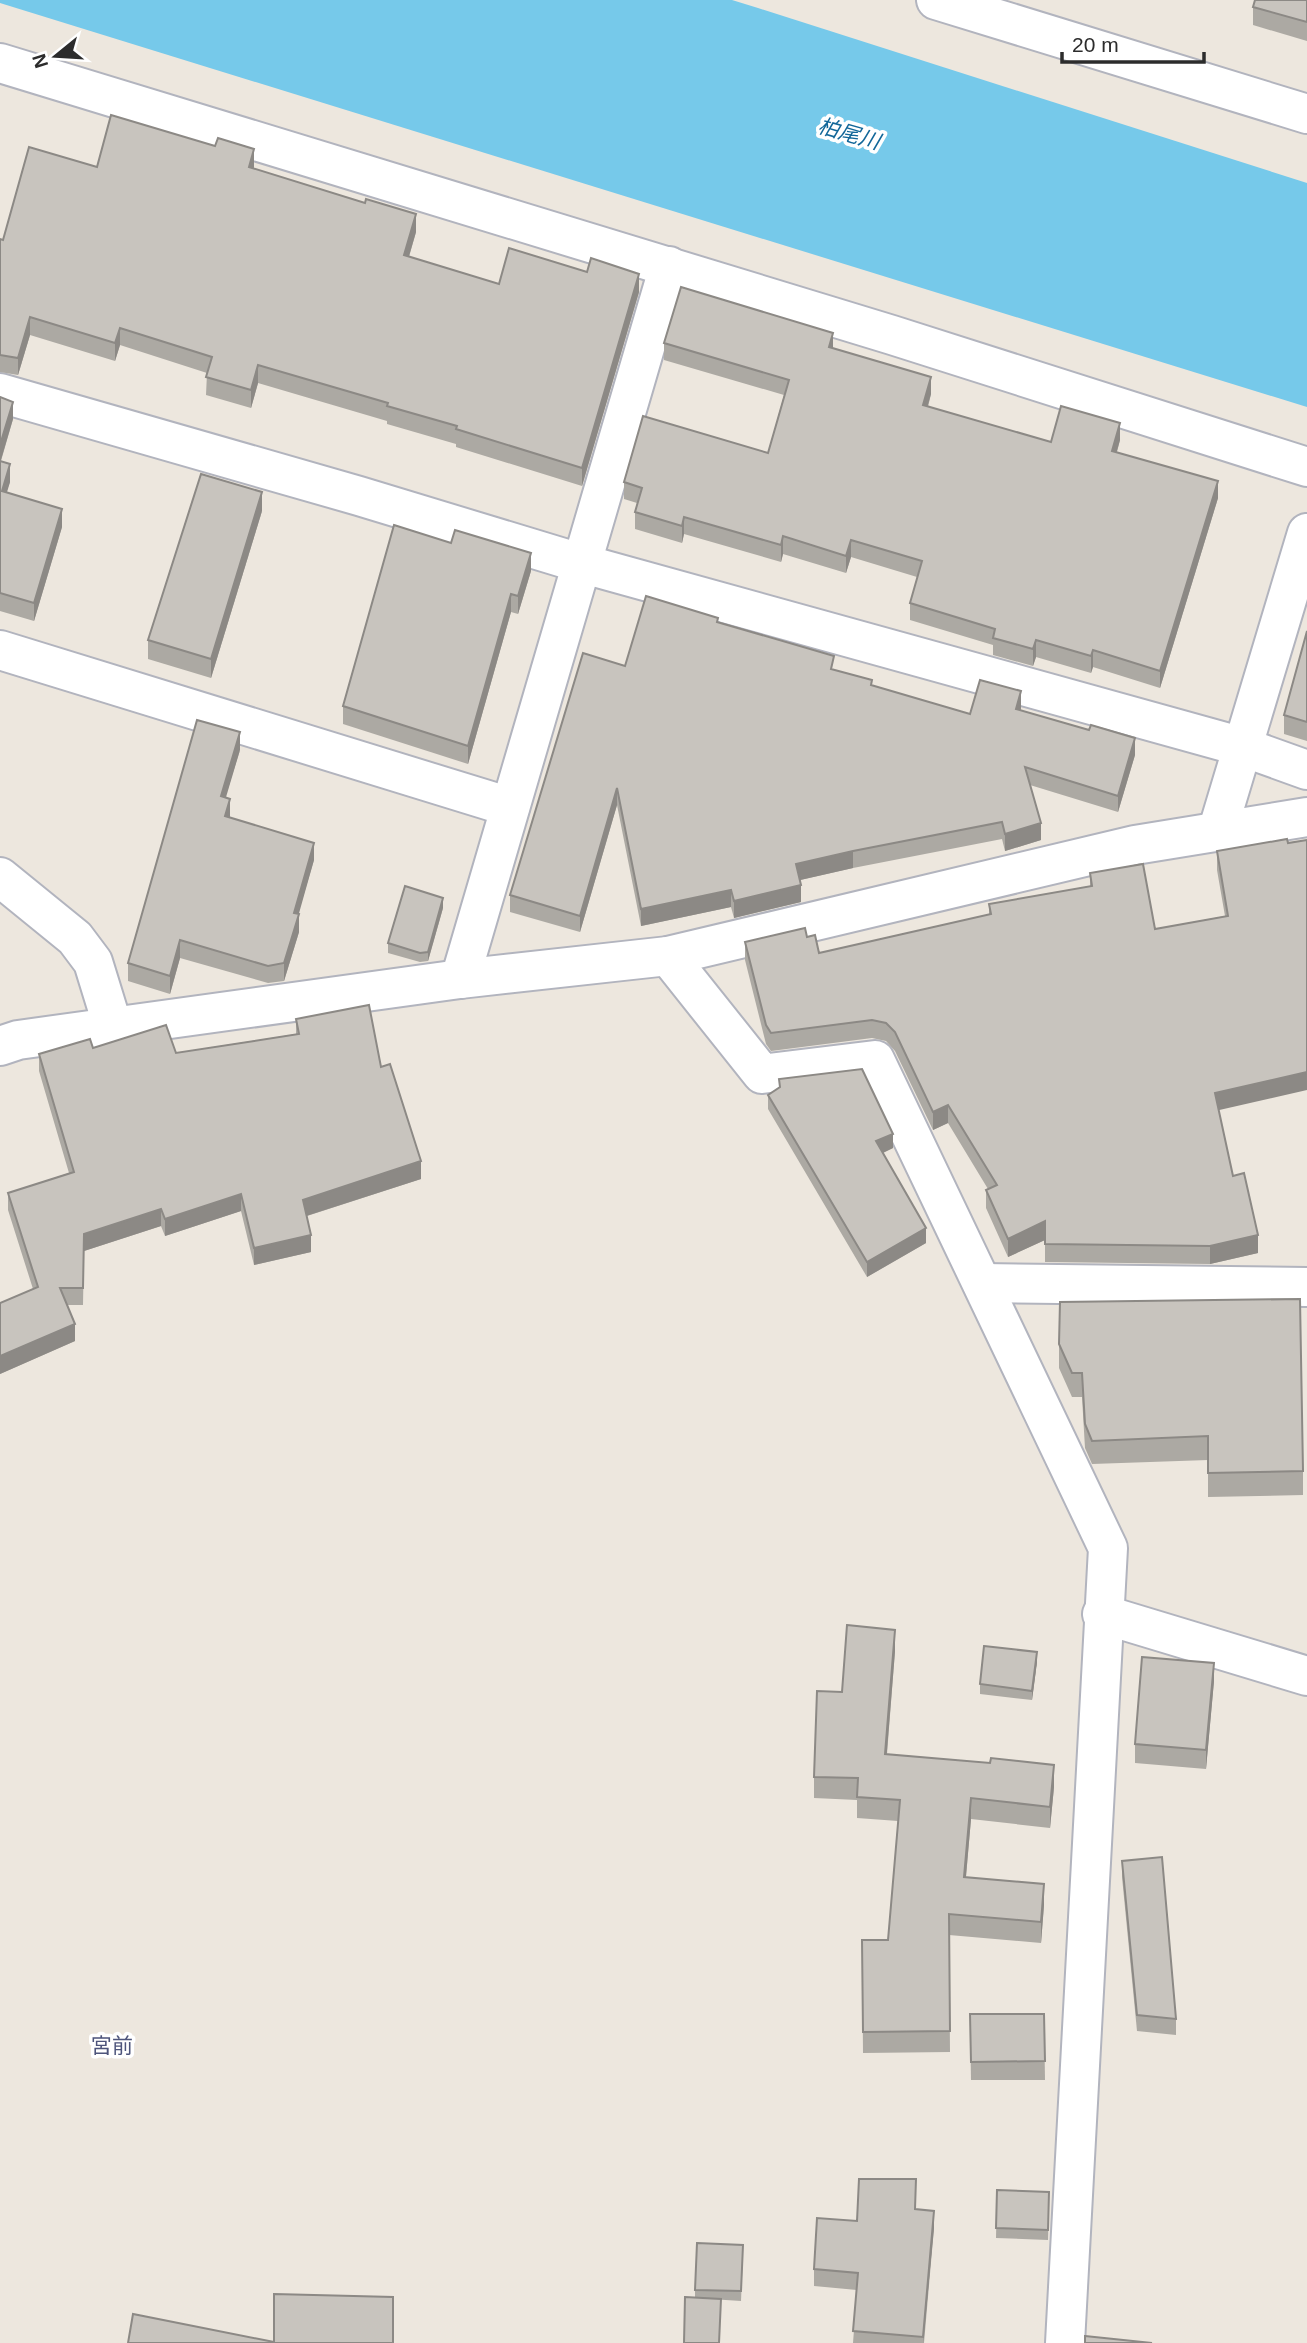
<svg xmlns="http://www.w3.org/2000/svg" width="1307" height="2343" viewBox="0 0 1307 2343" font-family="Arial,'Noto Sans JP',sans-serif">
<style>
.water{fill:#76c9ea}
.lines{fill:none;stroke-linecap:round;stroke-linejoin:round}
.minor-casing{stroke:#b2b4be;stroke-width:42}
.secondary-casing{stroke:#b2b4be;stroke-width:42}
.minor{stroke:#fff;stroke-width:38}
.secondary{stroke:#fff;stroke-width:38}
.wall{fill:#aca9a3}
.shaded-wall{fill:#8c8985}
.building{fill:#c8c4be;stroke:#8c8985;stroke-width:2}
.labels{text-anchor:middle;stroke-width:7;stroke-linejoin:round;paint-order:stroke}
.water-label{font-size:21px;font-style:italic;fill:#126799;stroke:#fff}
.neighbourhood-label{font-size:21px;fill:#4d547b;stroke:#fff}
</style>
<rect width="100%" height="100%" fill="#ede7de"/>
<polygon class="water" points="0,0 732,0 758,8 1307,183 1307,407 0,3"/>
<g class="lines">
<defs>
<g id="minor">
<polyline points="0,63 892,335 1307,467"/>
<polyline points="0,393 359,496 580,563 1243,747 1307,770"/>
<polyline points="0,650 510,807"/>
<polyline points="1218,829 1307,533"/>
<polyline points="0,877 75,938 93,962 113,1027"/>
<polyline points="668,956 762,1074 875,1060 1108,1548 1065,2343"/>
<polyline points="460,979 669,266"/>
<polyline points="0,1046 18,1040 460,979 668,956 1135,845 1307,817"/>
<polyline points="982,1283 1307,1287"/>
<polyline points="1102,1614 1307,1676"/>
</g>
<polyline id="secondary" points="936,0 1307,114"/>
</defs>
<use href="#minor" class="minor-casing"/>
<use href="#secondary" class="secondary-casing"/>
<use href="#minor" class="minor"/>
<use href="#secondary" class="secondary"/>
</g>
<g class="wall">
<polygon points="1307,0 1307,41 1253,25 1253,7"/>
<polygon points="97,167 254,167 253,169 416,232 409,257 499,284 639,292 582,486 456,447 456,444 387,424 387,421 258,383 251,408 206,395 207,373 120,345 115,361 30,335 18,375 0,372 0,239 3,240"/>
<polygon points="664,343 833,348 931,394 928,407 1051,442 1120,440 1117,452 1218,498 1160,688 1093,667 1091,673 1036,657 1033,666 993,655 993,645 910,620 910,603 917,577 851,557 846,573 783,554 781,562 684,534 682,543 635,529 635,512 637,503 624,499 624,482 768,453 784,395 664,360"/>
<polygon points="0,397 13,419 1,461 10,482 6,493 62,527 34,621 0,611"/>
<polygon points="262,511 211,678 148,659 148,640"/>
<polygon points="531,571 518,614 511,612 468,764 343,724 343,706"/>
<polygon points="718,622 872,686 970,714 1021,708 1021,710 1135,755 1118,812 1030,785 1041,840 1005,851 1002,839 853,868 800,880 801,902 734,918 731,907 641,926 617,805 580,932 510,912 510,895 625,666"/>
<polygon points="1307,631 1307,741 1284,734 1284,715"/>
<polygon points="240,750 225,798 230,817 314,860 298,914 299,932 284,981 268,983 180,958 170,994 128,981 128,963"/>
<polygon points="1287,839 1218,1110 1233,1176 1258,1253 1210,1264 1045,1262 1045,1240 1008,1257 986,1208 986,1190 988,1189 948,1123 933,1130 895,1051 886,1041 872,1038 771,1051 766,1044 745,960 745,942 807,937 819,953 989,915 989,904 1090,886 1090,873 1155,929 1225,916 1217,870 1217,851"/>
<polygon points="443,908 428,961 420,962 388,953 388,943"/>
<polygon points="296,1019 381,1067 421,1179 307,1216 311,1252 254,1265 241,1211 165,1236 161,1226 84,1251 83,1305 67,1305 75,1341 0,1374 0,1303 33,1289 8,1210 8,1193 69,1173 39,1071 39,1054 93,1048 176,1053 296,1034"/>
<polygon points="779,1079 893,1148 883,1153 926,1243 867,1277 768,1109 768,1095 779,1088"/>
<polygon points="1059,1344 1303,1471 1303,1495 1208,1497 1208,1460 1092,1464 1085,1448 1082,1397 1072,1397 1059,1368"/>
<polygon points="895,1651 887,1754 1054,1787 1050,1828 971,1819 966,1877 1044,1905 1041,1943 949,1935 950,2052 863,2053 862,1940 888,1940 898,1821 857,1818 857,1800 814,1798 814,1777 842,1692"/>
<polygon points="1037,1662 1032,1700 980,1694 980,1684"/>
<polygon points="1214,1681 1206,1769 1135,1763 1135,1744"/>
<polygon points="1122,1861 1176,2019 1176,2035 1137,2031 1122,1877"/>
<polygon points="970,2014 1044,2014 1045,2080 971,2080"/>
<polygon points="997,2190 1049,2202 1048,2240 996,2238"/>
<polygon points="915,2209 934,2228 924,2343 853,2343 857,2290 814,2286 814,2269 857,2221"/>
<polygon points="743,2254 741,2301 695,2298 695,2290"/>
</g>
<g class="shaded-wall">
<polygon points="254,149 254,167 249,185 249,167"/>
<polygon points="416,214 416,232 404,273 404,255"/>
<polygon points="639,274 639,292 582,486 582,468"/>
<polygon points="30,317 30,335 18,375 18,358"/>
<polygon points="120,328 120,345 115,361 115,343"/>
<polygon points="833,333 833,350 829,347"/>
<polygon points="258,365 258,383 251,408 251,390"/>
<polygon points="931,377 931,394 923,422 923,405"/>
<polygon points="13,402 13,419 0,463 0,445"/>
<polygon points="1120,423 1120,440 1112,468 1112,451"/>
<polygon points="10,464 10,482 2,509 2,491"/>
<polygon points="1218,481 1218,498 1160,688 1160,671"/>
<polygon points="262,492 262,511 211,678 211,659"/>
<polygon points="62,509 62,527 34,621 34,603"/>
<polygon points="684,517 684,534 682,543 682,526"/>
<polygon points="783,536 783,554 781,562 781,545"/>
<polygon points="851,540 851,557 846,573 846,556"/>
<polygon points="531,553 531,571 518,614 518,596"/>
<polygon points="511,594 511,612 468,764 468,746"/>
<polygon points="1036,640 1036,657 1033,666 1033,649"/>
<polygon points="1093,650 1093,667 1091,673 1091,656"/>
<polygon points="1021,691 1021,708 1016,726 1016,709"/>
<polygon points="240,732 240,750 221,814 221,796"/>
<polygon points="1135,738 1135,755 1118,812 1118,796"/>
<polygon points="617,788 617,805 580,932 580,916"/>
<polygon points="230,799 230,817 225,834 225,816"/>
<polygon points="1041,823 1041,840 1005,851 1005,834"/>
<polygon points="314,843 314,860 294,931 294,913"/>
<polygon points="853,851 853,868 796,881 796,864"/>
<polygon points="801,885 801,902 734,918 734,901"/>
<polygon points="731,890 731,907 641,926 641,909"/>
<polygon points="443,898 443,908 428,961 428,952"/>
<polygon points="299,914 299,932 284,981 284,963"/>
<polygon points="180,940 180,958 170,994 170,976"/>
<polygon points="1307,1072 1307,1090 1215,1111 1215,1093"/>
<polygon points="948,1105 948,1123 933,1130 933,1112"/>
<polygon points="893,1134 893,1148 876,1156 876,1141"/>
<polygon points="421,1161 421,1179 303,1217 303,1200"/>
<polygon points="241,1194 241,1211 165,1236 165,1219"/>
<polygon points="161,1209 161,1226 84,1251 84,1234"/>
<polygon points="1045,1221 1045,1240 1008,1257 1008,1239"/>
<polygon points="926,1228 926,1243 867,1277 867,1262"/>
<polygon points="311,1235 311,1252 254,1265 254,1248"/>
<polygon points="1258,1235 1258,1253 1210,1264 1210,1246"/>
<polygon points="75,1324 75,1341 0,1374 0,1356"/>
<polygon points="895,1630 895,1651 885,1775 885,1754"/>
<polygon points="1037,1652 1037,1662 1032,1700 1032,1691"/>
<polygon points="1214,1663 1214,1681 1206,1769 1206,1750"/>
<polygon points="1054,1765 1054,1787 1050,1828 1050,1807"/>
<polygon points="971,1798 971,1819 964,1898 964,1877"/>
<polygon points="1044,1884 1044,1905 1041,1943 1041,1922"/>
<polygon points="934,2211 934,2228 923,2343 923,2337"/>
</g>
<g class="building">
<polygon points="1255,0 1307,0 1307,22 1253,7"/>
<polygon points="111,115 215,146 218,138 254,149 249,167 365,203 366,199 416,214 404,255 499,284 509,248 587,272 591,258 639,274 582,468 456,429 457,426 387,406 388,403 258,365 251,390 206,377 212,357 120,328 115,343 30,317 18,358 0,355 0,239 3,240 29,147 97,167"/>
<polygon points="681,287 833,333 829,347 931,377 923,405 1051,442 1061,406 1120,423 1112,451 1218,481 1160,671 1093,650 1091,656 1036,640 1033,649 993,638 995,629 910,603 922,561 851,540 846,556 783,536 781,545 684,517 682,526 635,512 642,488 624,482 643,416 768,453 789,380 664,343"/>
<polygon points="0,397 13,402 0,445"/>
<polygon points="0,461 10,464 2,491 62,509 34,603 0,593"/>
<polygon points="201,474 262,492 211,659 148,640"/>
<polygon points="394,525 451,543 455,530 531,553 518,596 511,594 468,746 343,706"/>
<polygon points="646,596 718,618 717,622 834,656 831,669 872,680 871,685 970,714 980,680 1021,691 1016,709 1089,730 1091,725 1135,738 1118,796 1025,767 1041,823 1005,834 1002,822 853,851 796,864 801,885 734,901 731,890 641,909 617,788 580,916 510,895 583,653 625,666"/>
<polygon points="1307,631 1307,722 1284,715"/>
<polygon points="197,720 240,732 221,796 230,799 225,816 314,843 294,913 299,914 284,963 268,966 180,940 170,976 128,963"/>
<polygon points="1287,839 1288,843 1307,840 1307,1072 1215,1093 1233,1176 1244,1173 1258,1235 1210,1246 1045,1244 1045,1221 1008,1239 986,1190 997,1185 948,1105 933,1112 895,1032 886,1023 872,1020 771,1033 766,1025 745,942 805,928 807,937 815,935 819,953 991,914 989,904 1092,886 1090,873 1143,864 1155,929 1228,916 1217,851"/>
<polygon points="405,886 443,898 428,952 420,953 388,943"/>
<polygon points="369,1005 381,1067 390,1064 421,1161 303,1200 311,1235 254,1248 241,1194 165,1219 161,1209 84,1234 83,1288 60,1288 75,1324 0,1356 0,1303 38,1287 8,1193 74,1172 39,1054 90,1039 93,1048 166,1025 176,1053 299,1034 296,1019"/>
<polygon points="862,1069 893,1134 876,1141 926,1228 867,1262 768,1095 780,1087 779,1079"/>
<polygon points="1300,1299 1303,1471 1208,1473 1208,1436 1092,1441 1085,1424 1082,1373 1072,1373 1059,1344 1060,1302"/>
<polygon points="847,1625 895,1630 885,1754 990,1763 991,1758 1054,1765 1050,1807 971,1798 964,1877 1044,1884 1041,1922 949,1914 950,2031 863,2032 862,1940 888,1940 900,1800 857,1797 858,1778 814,1777 817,1691 842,1692"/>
<polygon points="984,1646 1037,1652 1032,1691 980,1684"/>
<polygon points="1142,1657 1214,1663 1206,1750 1135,1744"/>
<polygon points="1162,1857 1176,2019 1137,2015 1122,1861"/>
<polygon points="970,2014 1044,2014 1045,2061 971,2062"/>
<polygon points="859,2179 916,2179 915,2209 934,2211 923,2337 853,2331 858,2273 814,2269 817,2218 857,2221"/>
<polygon points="997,2190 1049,2192 1048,2230 996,2228"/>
<polygon points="697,2243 743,2245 741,2291 695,2290"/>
<polygon points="274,2294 393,2297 393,2343 128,2343 133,2314 274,2342"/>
<polygon points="685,2297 721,2299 719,2343 684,2343"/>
<polygon points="1085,2336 1152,2343 1085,2343"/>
</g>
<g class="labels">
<g class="water-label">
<text transform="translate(849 134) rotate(16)" y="7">柏尾川</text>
</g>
<g class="neighbourhood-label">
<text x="112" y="2053">宮前</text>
</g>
</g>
<g transform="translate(56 56) rotate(252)" stroke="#ffffff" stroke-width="5" paint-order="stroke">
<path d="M0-5L12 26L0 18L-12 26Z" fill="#2c2c2c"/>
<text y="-10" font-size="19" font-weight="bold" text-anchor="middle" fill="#2c2c2c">N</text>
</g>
<path d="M1062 52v10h142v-10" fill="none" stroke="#2c2c2c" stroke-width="3.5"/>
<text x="1072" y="52" font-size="21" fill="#2c2c2c" stroke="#ffffff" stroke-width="5" paint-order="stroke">20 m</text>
</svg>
